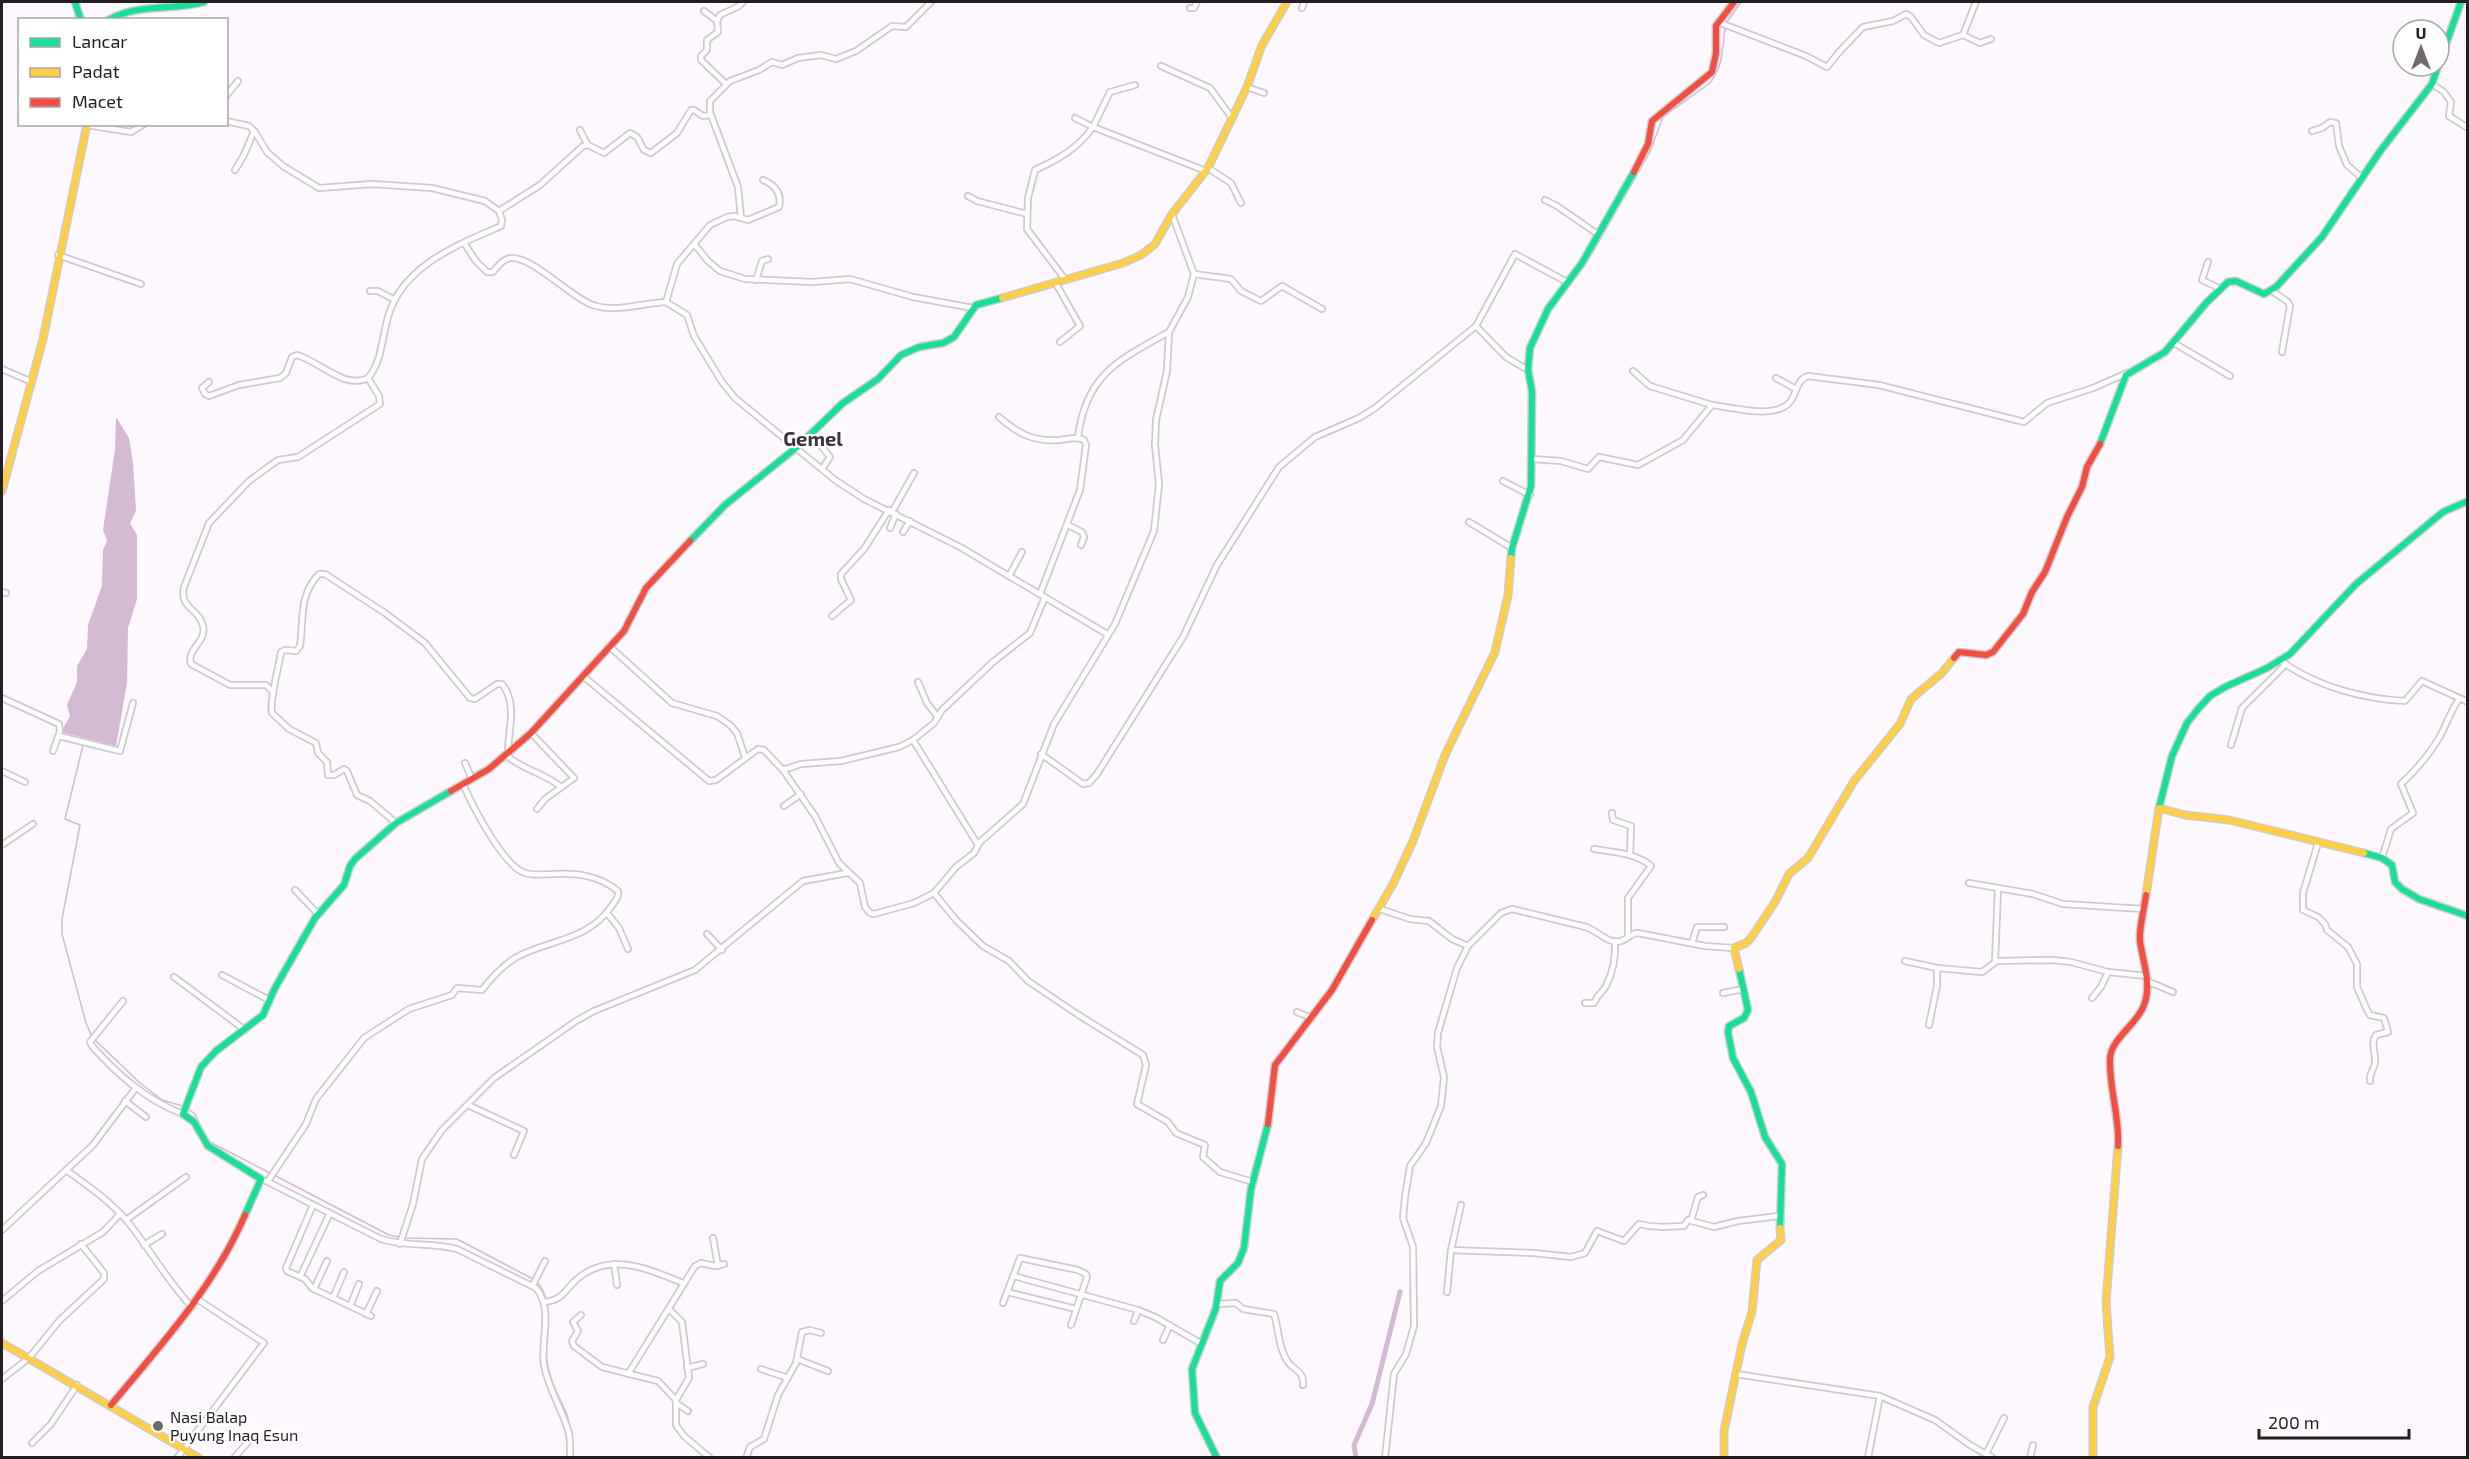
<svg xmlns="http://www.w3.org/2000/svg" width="2469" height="1459" viewBox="0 0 2469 1459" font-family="'Exo 2',sans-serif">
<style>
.water{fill:#d3bad2}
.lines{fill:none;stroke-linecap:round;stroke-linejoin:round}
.stream{stroke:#d3bad2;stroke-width:1.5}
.canal{stroke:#d3bad2;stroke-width:5}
.street-casing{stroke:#cfcacf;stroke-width:8}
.fast-casing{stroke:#cfcacf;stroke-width:9}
.slow-casing{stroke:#cfcacf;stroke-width:9}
.jam-casing{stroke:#cfcacf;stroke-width:9}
.street{stroke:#fffeff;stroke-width:4.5}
.fast{stroke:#16e098;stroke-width:6}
.slow{stroke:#ffcf43;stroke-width:6}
.jam{stroke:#f24e42;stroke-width:6}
.poi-dot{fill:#706a6f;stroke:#fff;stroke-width:2}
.labels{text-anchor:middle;stroke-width:4.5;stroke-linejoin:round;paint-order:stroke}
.poi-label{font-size:16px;fill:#241e23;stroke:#fff;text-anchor:start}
.quarter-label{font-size:20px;font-weight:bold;fill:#40333f;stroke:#fff}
</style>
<rect width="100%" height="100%" fill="#fdf8fd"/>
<polygon class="water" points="116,417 129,438 133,463 136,511 130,523 137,535 137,599 128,628 127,683 116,746 61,732 70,716 67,705 77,682 77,666 87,649 88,625 102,586 103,550 107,541 103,530 115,449"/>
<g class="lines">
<g class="stream">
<polyline points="1726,23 1741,2"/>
<path d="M 1587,262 L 1650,152 L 1663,117 L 1710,83 C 1724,65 1722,48 1725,28"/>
<polyline points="83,745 65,819 80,825 62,919 62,934 86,1023 92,1037"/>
<polyline points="95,1040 140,1083 162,1100 183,1106"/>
<polyline points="187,1108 195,1114 206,1136"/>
<polyline points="210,1142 270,1173"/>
<path d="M 274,1175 L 389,1235 L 404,1238 L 457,1239 L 535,1280 C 547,1291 549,1308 547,1324"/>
<path d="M 545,1350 C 547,1364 550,1378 556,1391 C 563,1406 571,1419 571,1436"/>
</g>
<polyline class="canal" points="1356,1458 1354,1445 1372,1404 1400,1292"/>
<defs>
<g id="street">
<polyline points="1190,8 1194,8 1197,2"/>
<polyline points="1302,8 1304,2"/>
<polyline points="704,11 717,21"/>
<polyline points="1718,22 1806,56 1827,67 1840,51 1863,27 1893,21 1906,14 1911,17 1924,35 1939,43 1963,35 1980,43 1991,39"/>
<polyline points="1963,35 1976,2"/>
<polyline points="1161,66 1210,88 1232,118"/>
<polyline points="726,84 701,60 701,56 707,50 707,40 718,32 717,21 720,15 739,6 743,2"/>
<polyline points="2432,84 2444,92 2451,102 2449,116 2468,128"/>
<polyline points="1247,87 1264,93"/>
<polyline points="226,96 238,81"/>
<polyline points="711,115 738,187 741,218"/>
<polyline points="1075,118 1093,127 1110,92 1135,85"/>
<polyline points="226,121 249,126 255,132 267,152 283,166 319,188 372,184 432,188 485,201 499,211"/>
<polyline points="87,125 131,132 144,124"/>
<polyline points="580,130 587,144"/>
<polyline points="2312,131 2322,128 2330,122 2336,123 2339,146 2347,165 2361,177"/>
<polyline points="1208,168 1231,183 1241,203"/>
<polyline points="235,170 244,155 254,131"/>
<path d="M 763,180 C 775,185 782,193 779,207 L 748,220 L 734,216 L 727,217 L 710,225 L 677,264 L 666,302 L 687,315 L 694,336 L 722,382 L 735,398 L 835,480 L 864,499 L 960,547 L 1107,634"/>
<polyline points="968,196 977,201 1027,214"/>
<polyline points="1545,200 1557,206 1599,235"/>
<path d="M 464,243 L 476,261 L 487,272 L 493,272 C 498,266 503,259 511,258 C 533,256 574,301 596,306 C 618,312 643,303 666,302"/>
<polyline points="695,245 708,261 720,271 745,279 812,282 850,279 913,297 973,308"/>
<polyline points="58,255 141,284"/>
<polyline points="2208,262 2202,280 2221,289"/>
<polyline points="1194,274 1231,279 1241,291 1261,301 1282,286 1322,309"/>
<path d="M 1064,278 L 1027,229 L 1028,198 L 1035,170 C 1059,159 1077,149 1093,127 L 1206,171"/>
<polyline points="756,280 762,261 768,259"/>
<polyline points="1055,282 1080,326 1060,342"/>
<polyline points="370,291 378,291 395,300"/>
<polyline points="2272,291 2288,302 2290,306 2282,352"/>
<polyline points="1476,326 1506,357 1528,370"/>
<polyline points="2174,343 2230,376"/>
<polyline points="2,369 32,382"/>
<polyline points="1633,371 1650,386 1712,405"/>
<polyline points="1776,378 1796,389"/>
<path d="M 209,382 L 202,388 L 205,394 L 209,396 L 239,385 L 280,378 L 286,373 L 292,357 L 297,355 C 319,361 345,390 368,378 C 382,362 382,337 388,317 C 402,266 457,245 501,226 L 502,220 L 499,211 L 540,185 L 583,146 L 588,145 L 604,153 L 630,133 L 637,137 L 644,150 L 651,153 L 677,133 L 691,110 L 694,110 L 703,116 L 710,115 L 710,101 L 730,81 L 759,70 L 772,62 L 782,65 L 798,58 L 821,55 L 836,59 L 856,51 L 892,26 L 906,27 L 931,2"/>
<path d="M 999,417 C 1018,434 1034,442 1060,440 C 1069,439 1076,436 1084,440 L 1086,445 L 1080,490 L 1040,594"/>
<path d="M 1078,437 C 1086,374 1119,360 1169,332"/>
<polyline points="822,447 830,457 822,469"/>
<path d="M 1532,459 L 1561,461 L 1588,469 L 1599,457 L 1638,465 L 1683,440 L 1712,405 C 1731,407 1775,420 1790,402 C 1797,393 1796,380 1808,376 L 1879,385 L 2024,422 L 2047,403 L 2093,388 L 2127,373"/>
<polyline points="1503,481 1530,495"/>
<polyline points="892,512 914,473"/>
<polyline points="1469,522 1512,548"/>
<polyline points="1068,525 1082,532 1084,537 1081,545"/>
<polyline points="890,528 896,514"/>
<polyline points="903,532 910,521"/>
<polyline points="1009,576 1022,552"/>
<polyline points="2,592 6,593"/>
<polyline points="832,616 851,600 841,579 841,574 864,549 889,510"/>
<polyline points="609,646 672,703 717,716 730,725 737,733 745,757"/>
<path d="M 2281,661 C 2315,686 2363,699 2405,701 L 2422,681 L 2468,702"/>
<polyline points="583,676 709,781 716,780 758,749 764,750 783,770 801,764 841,761 899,747 913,740 934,723 942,710 993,662 1030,633 1045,597"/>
<polyline points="918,682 927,703 937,716"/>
<path d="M 273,692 L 266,685 L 230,685 L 191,664 C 186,649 207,642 203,626 C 199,608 179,609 184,587 L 209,523 L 249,481 L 278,460 L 298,457 L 380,404 L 379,396 L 368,378"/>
<polyline points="2,698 59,724 60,731 53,751"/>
<polyline points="531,733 574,778 545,799 537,809"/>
<polyline points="59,736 120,751 133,703"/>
<polyline points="913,740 978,845"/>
<polyline points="2231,745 2242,708 2286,664"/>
<polyline points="1041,754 1083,784 1089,783 1097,774 1183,637 1217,565 1279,467 1315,437 1359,418 1375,408 1476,326 1515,254 1567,282"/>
<path d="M 507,756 C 524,770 543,773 560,786"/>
<polyline points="465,763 472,779"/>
<polyline points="783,770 815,816 839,863 860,883 865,907 870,913 874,914 914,903 934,893 956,920 983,946 1009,961 1028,981 1077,1014 1143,1055 1146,1065 1137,1104 1168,1122 1176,1133 1205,1145 1203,1157 1220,1172 1253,1182"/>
<polyline points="2,771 25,782"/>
<polyline points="784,806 801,794"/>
<polyline points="1612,813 1613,820 1631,826 1630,855"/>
<path d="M 396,823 L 370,801 L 357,795 L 347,771 L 344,769 L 334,775 L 328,775 L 327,762 L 318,753 L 316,743 L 289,729 L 272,713 C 269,701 279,667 281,652 L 285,650 L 296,651 L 300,646 C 304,620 298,596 319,574 L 325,574 L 385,613 L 425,643 L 470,698 L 475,699 L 497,684 L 502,684 C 518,704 508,730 508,752"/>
<path d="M 2318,843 L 2303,893 L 2303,910 L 2318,917 L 2325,924 L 2327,930 L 2348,947 L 2357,964 L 2357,987 L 2367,1010 L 2370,1015 L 2384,1018 L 2388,1032 L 2376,1035 C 2370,1044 2376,1052 2375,1063 C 2374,1070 2369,1073 2370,1081"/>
<polyline points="2,845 33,824"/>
<path d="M 1594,849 C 1613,852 1636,853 1651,866 L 1628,898 L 1628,936"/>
<path d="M 2382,858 L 2391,829 L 2413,813 L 2401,784 C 2415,771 2429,755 2439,738 C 2446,726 2450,712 2459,699"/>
<polyline points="1969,883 2033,894 2063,904 2144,909"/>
<polyline points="295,890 318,914"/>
<polyline points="934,893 956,867 974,853 980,842 1023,804 1054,724 1115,624 1154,531 1159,484 1155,445 1156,420 1167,371 1169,332 1188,297 1194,274 1172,214"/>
<path d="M 1380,909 L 1410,919 L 1429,921 L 1452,939 L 1468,946 L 1501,913 L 1512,909 L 1586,927 C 1598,931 1609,945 1621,941 C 1629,939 1630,933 1638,933 L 1705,946 L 1734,948"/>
<polyline points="607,913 619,928 628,949"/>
<polyline points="707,934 722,950"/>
<polyline points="1692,943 1697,927 1724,927"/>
<polyline points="1905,961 1937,968 1982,972 1997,961 2052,960 2071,962 2108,972 2147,976"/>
<polyline points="1995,961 1998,889"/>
<polyline points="222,975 269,1000"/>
<polyline points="174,977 245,1030"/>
<polyline points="2147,981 2173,992"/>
<polyline points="1723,993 1743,989"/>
<polyline points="2092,998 2101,987 2108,972"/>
<path d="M 123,1001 L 90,1042 L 92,1046 C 118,1075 146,1100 183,1114"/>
<path d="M 1585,1003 L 1594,1003 C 1597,995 1602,993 1606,986 C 1613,972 1616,957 1615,941"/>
<polyline points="1297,1012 1312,1018"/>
<polyline points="1929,1025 1937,986 1937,968"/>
<polyline points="125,1101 146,1117"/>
<polyline points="468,1105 524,1131 514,1155"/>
<path d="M 66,1170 C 87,1185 110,1201 127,1221 C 150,1249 167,1281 192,1307"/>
<path d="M 266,1181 L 381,1239 C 405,1247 432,1242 457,1249 L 536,1288 C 554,1310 540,1340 544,1365 C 548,1388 561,1407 568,1430 C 571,1439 570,1448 570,1458"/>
<path d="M 268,1181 L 306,1124 L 316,1099 L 364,1038 L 409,1009 L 452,995 L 457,988 L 482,990 C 492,977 501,967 515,958 C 549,939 586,942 611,907 C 615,901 619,898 618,891 C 598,875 577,873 553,874 C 544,874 534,876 525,873 C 503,866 472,805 463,784"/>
<polyline points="313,1205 286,1268 287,1271 305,1279 312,1288 371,1316"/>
<path d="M 1461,1205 L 1451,1250 L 1534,1253 L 1571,1257 L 1585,1253 L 1597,1231 L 1624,1241 L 1639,1224 C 1654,1228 1668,1227 1684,1226 L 1688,1220 L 1714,1227 L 1738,1221 L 1779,1216"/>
<polyline points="126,1220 186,1177"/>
<polyline points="1691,1221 1698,1197 1703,1195"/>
<polyline points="2,1230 93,1145 135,1089"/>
<polyline points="713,1238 718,1266"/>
<polyline points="400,1244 413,1204 422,1159 442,1130 494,1078 576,1021 594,1011 695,970 803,881 847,873"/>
<polyline points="144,1245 162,1234"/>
<polyline points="614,1264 617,1285"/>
<polyline points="1014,1276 1138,1310 1155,1317 1202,1344"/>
<polyline points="300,1277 330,1213"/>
<polyline points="533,1285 545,1261"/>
<polyline points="314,1289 327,1261"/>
<polyline points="1007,1292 1076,1309"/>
<polyline points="1447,1292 1451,1250"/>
<polyline points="333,1298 344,1272"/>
<polyline points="2,1301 38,1271 103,1232 120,1214"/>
<path d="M 544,1302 C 563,1300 564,1291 577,1279 C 610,1251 648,1269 683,1283"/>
<polyline points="1003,1303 1020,1258 1078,1270 1086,1274 1087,1277 1071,1325"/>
<path d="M 1217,1304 L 1236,1303 L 1243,1309 L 1274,1314 C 1279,1329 1278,1348 1288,1362 C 1294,1371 1304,1370 1303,1385"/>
<polyline points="350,1306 359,1284"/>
<polyline points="669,1309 682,1322 689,1378 676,1400 676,1425 684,1436 710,1458"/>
<polyline points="366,1314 377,1291"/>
<polyline points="581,1315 573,1322 578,1331 572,1341 574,1346 602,1367 658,1381 676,1400"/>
<polyline points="1134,1321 1138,1310"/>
<polyline points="1163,1340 1170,1325"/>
<polyline points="797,1359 828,1371"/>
<polyline points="687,1368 703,1364"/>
<polyline points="761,1369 788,1378"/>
<polyline points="628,1374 695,1266 701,1263 715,1266 724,1264"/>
<polyline points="1736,1374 1880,1396 1935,1420 1970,1445 1993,1458"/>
<polyline points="2,1379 29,1358 59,1321 104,1279 104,1273 81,1244"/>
<polyline points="676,1403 688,1411"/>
<polyline points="32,1443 51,1424 77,1385"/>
<polyline points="1986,1454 2004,1418"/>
<polyline points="177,1458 264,1343 197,1299"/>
<polyline points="234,1458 247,1443"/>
<polyline points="746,1458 750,1447 764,1439 778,1395 796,1363 802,1332 810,1330 821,1333"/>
<polyline points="1385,1458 1394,1374 1406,1354 1414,1326 1413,1247 1403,1218 1405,1197 1410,1166 1426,1143 1441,1106 1444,1077 1437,1047 1438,1033 1457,968 1468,946"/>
<polyline points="1868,1458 1880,1396"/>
<polyline points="2030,1458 2033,1445"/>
</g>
<g id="fast">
<polyline points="75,2 81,20"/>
<path d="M 108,20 C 138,3 172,11 204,2"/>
<polyline points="2439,63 2461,2"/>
<polyline points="2100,444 2126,375 2165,352 2207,302 2228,282 2236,281 2264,294 2276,287 2322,237 2381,150 2432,84 2438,66"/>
<polyline points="690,541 725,505 797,447 843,403 878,379 901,355 919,347 943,343 954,337 976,305 1002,298"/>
<polyline points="1511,558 1512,548 1531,486 1532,391 1528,370 1530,348 1548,309 1582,263 1634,172"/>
<polyline points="2159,808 2172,756 2187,723 2198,709 2210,696 2225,687 2267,668 2290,654 2356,584 2443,512 2468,501"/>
<polyline points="2364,853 2382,858 2392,865 2395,882 2402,889 2419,899 2468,916"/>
<polyline points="1739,969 1748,1010 1744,1018 1729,1026 1728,1032 1733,1058 1751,1092 1765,1137 1782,1164 1780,1228"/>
<polyline points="245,1215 261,1179 208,1146 194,1122 183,1114 201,1067 216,1051 263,1015 275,988 315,918 344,885 350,866 355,859 396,823 451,791"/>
<polyline points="1217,1458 1195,1413 1192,1369 1216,1308 1220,1281 1238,1263 1244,1248 1251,1189 1268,1124"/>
</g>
<g id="slow">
<polyline points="1002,298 1123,263 1141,255 1155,244 1172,214 1208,168 1247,87 1262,45 1287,2"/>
<polyline points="2,491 43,339 87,124"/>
<polyline points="2146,895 2159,808 2185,815 2229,820 2364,853"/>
<polyline points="1372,920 1393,884 1413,841 1445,755 1495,652 1508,595 1511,558"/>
<polyline points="1739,969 1734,948 1746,943 1751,938 1775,902 1789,874 1808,858 1854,781 1900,724 1911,699 1942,673 1954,658"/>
<polyline points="2,1343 199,1458"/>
<polyline points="1724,1458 1724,1431 1742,1344 1752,1312 1757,1260 1781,1240 1780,1228"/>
<polyline points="2093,1458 2093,1407 2110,1357 2106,1302 2118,1146"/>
</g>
<g id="jam">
<polyline points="1634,172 1648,144 1652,121 1712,72 1716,53 1716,26 1734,2"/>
<polyline points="1954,658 1959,652 1986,655 1993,652 2023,614 2032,592 2045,572 2067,517 2082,487 2087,467 2100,444"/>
<polyline points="451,791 489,769 531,733 624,631 646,588 690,541"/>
<polyline points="1268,1124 1275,1065 1332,990 1372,920"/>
<path d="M 2118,1146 C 2120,1117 2109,1089 2110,1059 C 2111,1038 2137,1025 2144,1005 C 2152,985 2143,962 2140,941 C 2139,927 2144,910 2146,895"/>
<path d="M 111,1405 C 161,1345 214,1287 245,1215"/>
</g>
</defs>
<use href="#street" class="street-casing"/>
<use href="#fast" class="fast-casing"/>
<use href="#slow" class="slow-casing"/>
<use href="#jam" class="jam-casing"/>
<use href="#street" class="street"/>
<use href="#fast" class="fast"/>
<use href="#slow" class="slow"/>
<use href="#jam" class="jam"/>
</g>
<circle class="poi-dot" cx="158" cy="1426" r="6"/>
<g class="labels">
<g class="poi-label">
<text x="170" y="1423">Nasi Balap<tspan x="170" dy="18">Puyung Inaq Esun</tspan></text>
</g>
<g class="quarter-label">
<text x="813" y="446">Gemel</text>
</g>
</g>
<rect width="2469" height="1459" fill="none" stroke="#241e23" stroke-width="6"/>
<rect x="18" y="18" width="210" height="108" fill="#ffffff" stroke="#a7a5a7" stroke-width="1.5"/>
<rect x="30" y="38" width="30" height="9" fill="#16e098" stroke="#a7a5a7" stroke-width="1.5"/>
<text x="72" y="48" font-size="18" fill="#241e23">Lancar</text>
<rect x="30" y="68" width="30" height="9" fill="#ffcf43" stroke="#a7a5a7" stroke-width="1.5"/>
<text x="72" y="78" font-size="18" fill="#241e23">Padat</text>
<rect x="30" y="98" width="30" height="9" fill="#f24e42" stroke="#a7a5a7" stroke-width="1.5"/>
<text x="72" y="108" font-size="18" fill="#241e23">Macet</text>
<g transform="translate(2421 48)"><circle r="28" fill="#ffffff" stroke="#a7a5a7" stroke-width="1.5"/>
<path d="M0-4.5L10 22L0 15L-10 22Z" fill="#706a6f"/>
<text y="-9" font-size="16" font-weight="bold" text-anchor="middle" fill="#241e23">U</text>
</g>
<path d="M2259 1429v9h150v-9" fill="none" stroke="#241e23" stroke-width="3"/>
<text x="2268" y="1429" font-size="18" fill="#241e23" stroke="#ffffff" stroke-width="4.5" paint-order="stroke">200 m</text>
</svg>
